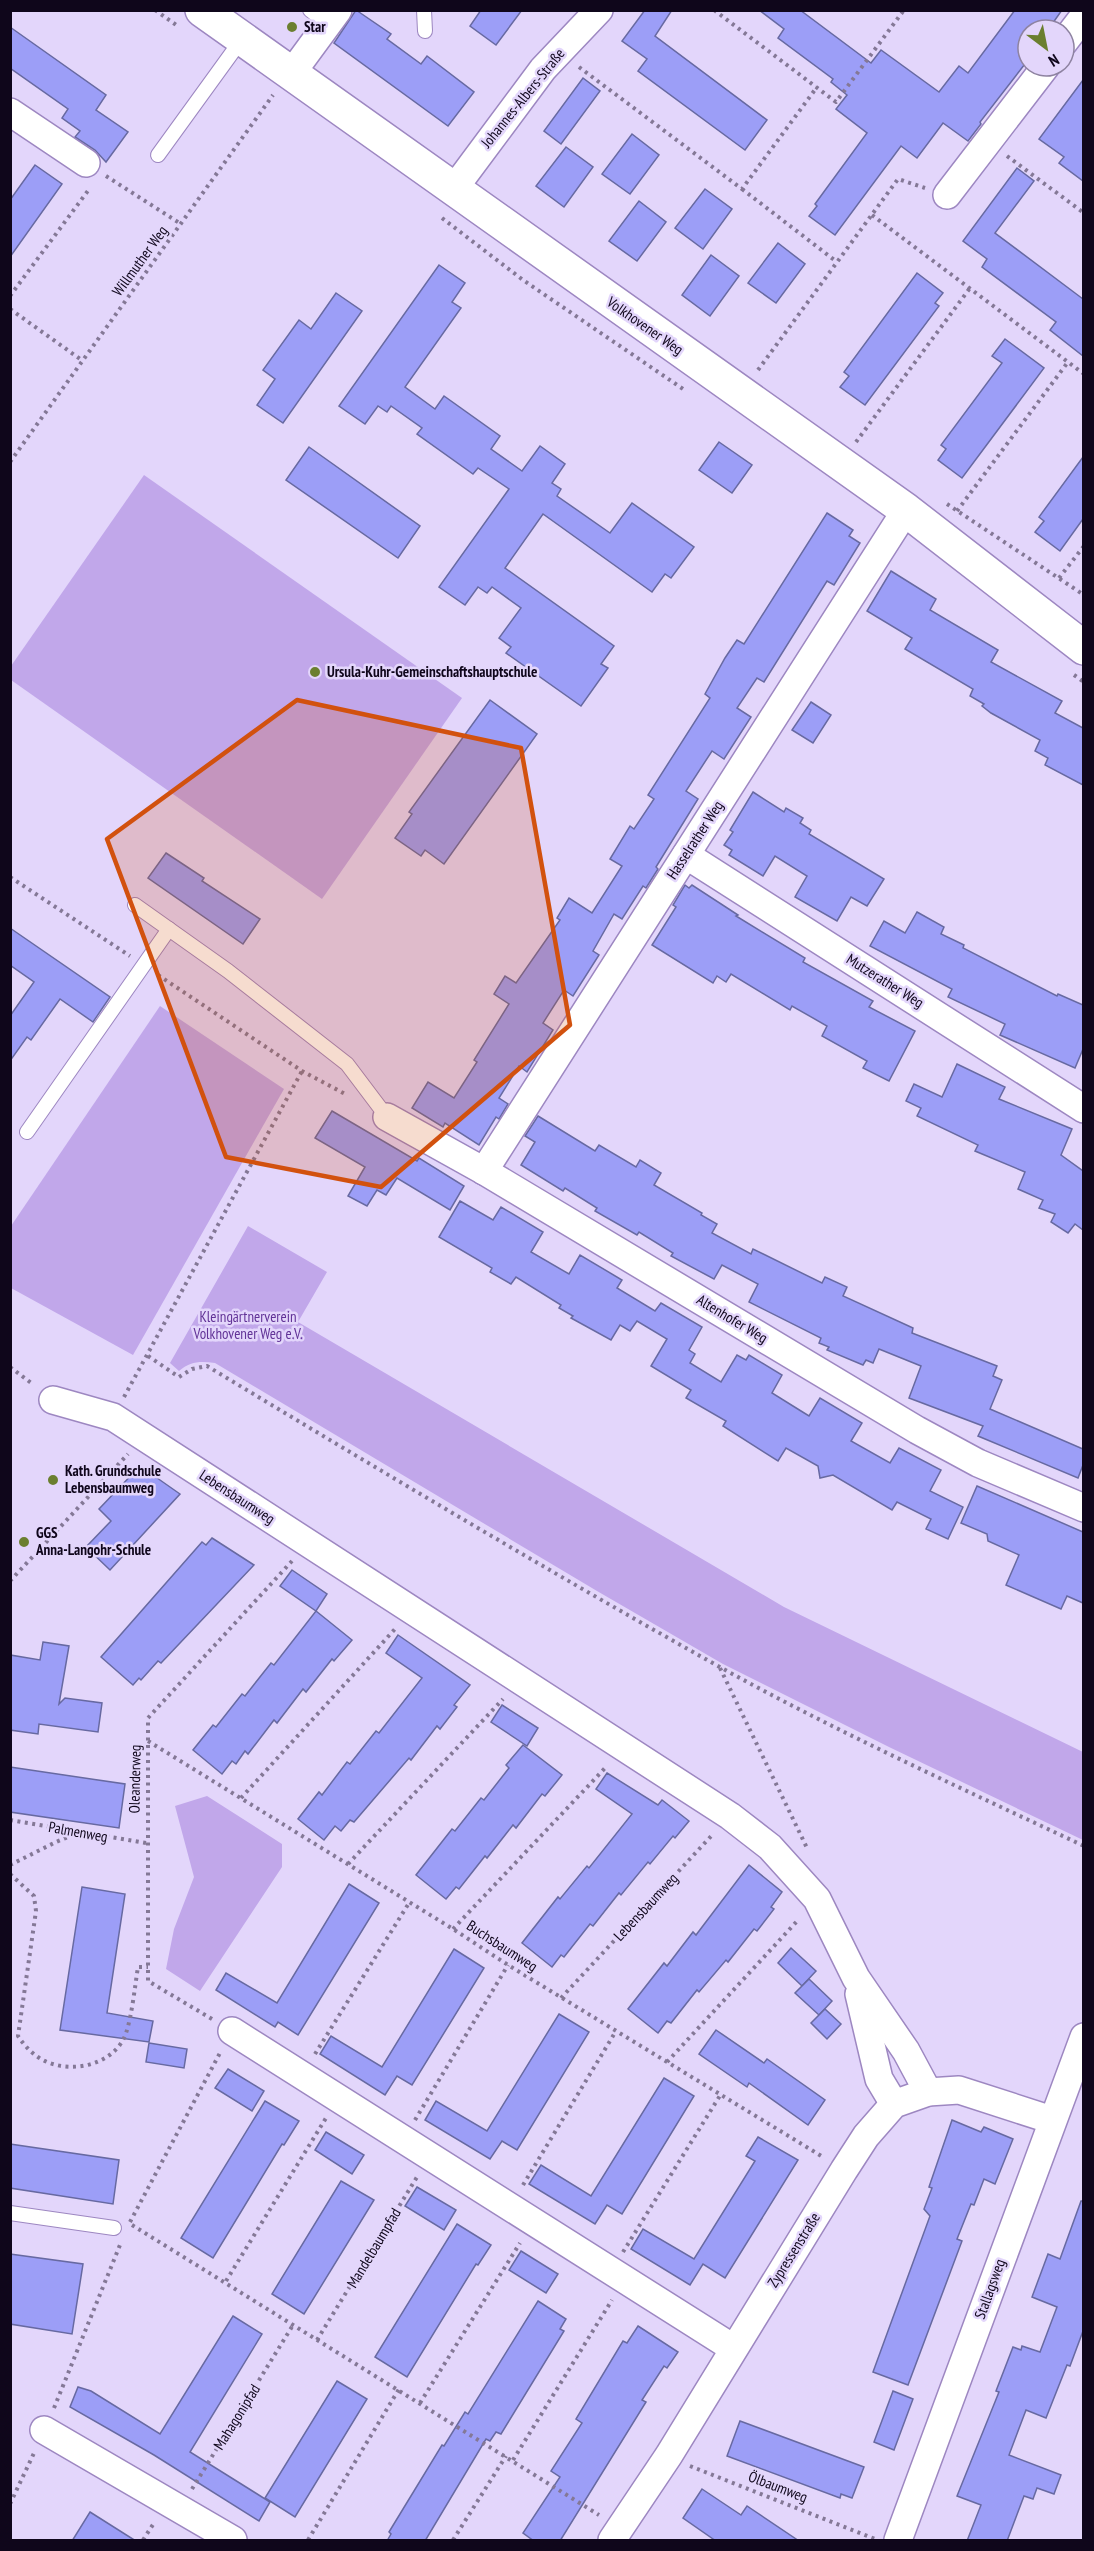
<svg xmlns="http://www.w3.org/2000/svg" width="1094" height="2551" viewBox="0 0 1094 2551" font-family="'PT Sans Narrow',sans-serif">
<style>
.green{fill:#c1a7ea}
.building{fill:#9c9ef7;stroke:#6769a1;stroke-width:1.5}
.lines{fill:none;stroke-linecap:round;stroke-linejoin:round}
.service-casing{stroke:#9d87c1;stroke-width:16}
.minor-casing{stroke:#9d87c1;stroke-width:30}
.tertiary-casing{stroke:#9d87c1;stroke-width:36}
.path{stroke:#847896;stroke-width:4;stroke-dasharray:3 4.5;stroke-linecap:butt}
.service{stroke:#fff;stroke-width:14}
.minor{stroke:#fff;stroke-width:27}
.tertiary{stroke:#fff;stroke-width:33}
.marked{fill:#d2510e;fill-opacity:0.2;stroke:#d2510e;stroke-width:4.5;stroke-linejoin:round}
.poi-dot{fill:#6b7f2f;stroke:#e3d6fb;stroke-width:2}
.labels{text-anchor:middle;stroke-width:5;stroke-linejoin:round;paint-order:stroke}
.poi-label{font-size:15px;font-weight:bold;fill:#0f061b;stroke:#e3d6fb;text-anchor:start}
.street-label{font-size:15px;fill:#0f061b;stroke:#e3d6fb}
.park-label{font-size:15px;fill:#623397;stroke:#e3d6fb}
</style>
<rect width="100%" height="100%" fill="#e3d6fb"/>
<g class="green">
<polygon points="144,475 462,698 322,899 11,680 11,666"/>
<polygon points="160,1006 284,1089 133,1355 11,1288 11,1226"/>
<path d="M 248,1226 L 327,1272 L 298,1322 L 784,1607 L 1083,1752 L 1083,1840 L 889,1747 L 723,1664 L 597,1591 L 215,1363 C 201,1361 190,1361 179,1371 L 170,1363 Z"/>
<polygon points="207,1796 282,1844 282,1867 200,1991 166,1969 174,1929 194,1877 175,1806"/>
</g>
<g class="building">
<polygon points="356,10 391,34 387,39 421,64 427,56 474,92 448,126 334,43"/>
<polygon points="481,10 522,10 496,45 470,26"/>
<polygon points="645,10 672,10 655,36 767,120 745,150 638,71 647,59 622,41"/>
<polygon points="759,10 800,10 871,63 881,50 939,92 959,66 968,73 1015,10 1062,10 1048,30 1028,30 1028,60 980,122 981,124 968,141 943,123 917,158 901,146 835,235 809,216 817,206 815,204 867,133 836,109 847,95 831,82 833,79 778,38 784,29"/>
<polygon points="10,27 106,95 96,110 128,132 106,162 95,150 75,137 80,131 62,118 68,109 10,68"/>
<polygon points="583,78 600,91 561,144 544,131"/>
<polygon points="1083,80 1083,181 1059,163 1064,157 1039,139"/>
<polygon points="632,134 659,155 630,194 602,174"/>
<polygon points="566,147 593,167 564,207 536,186"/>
<polygon points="35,165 62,184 10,257 10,200"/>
<polygon points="1017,168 1034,181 995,233 1083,299 1083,356 1050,330 1056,322 982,267 987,259 963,241"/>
<polygon points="705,189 732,209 703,249 675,228"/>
<polygon points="639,201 666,222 637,261 609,241"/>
<polygon points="778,243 805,264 776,303 748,283"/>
<polygon points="711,255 739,276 710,316 682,295"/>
<polygon points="439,265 465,283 452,302 461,308 405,387 435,409 444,396 500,436 491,449 522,471 540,446 565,464 552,483 561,489 557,496 610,533 632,503 694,547 671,578 665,574 652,592 543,514 505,568 614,646 601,664 608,668 581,706 506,653 511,647 499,638 521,608 492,587 487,593 478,587 465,605 439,587 509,489 478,468 473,474 417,434 422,428 391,406 387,412 378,406 365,424 339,406"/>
<polygon points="917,273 943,293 935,303 939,306 865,405 840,387 849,376 844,372"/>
<polygon points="336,293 362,311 283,423 257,405 275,379 263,370 299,320 311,329"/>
<polygon points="1005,339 1044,368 962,478 938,460 946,449 941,445 1002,363 992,356"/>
<polygon points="719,442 752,465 732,493 699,470"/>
<polygon points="309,447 420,526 398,558 286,480"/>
<polygon points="1083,457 1083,519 1060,551 1035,532 1044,521 1039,517"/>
<polygon points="827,513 853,530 849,536 860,543 834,585 827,581 764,682 757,678 737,708 751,717 724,759 712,751 686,791 698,799 656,867 658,869 646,888 643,886 622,919 614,914 593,951 599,955 573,996 564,990 543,1023 553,1030 527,1072 519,1066 499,1098 508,1104 499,1119 496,1117 479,1145 445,1123 443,1127 412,1108 428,1082 454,1098 477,1062 474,1060 509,1004 494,994 505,976 516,983 560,920 557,918 569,898 592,913 622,866 610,859 630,826 634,829 654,799 648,795 710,698 705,694 725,658 737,640 744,644"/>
<polygon points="891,571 936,599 930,610 998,650 991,662 1062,701 1055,713 1083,728 1083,785 1045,765 1048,758 1035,751 1040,740 991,713 982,706 984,704 970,696 973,689 905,649 912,638 867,611"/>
<polygon points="490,700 537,734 444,864 425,850 421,856 395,838 412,814 409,812"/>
<polygon points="811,702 831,715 813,743 792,730"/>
<polygon points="753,792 784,812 786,808 803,818 800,823 811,830 809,834 884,879 867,906 851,897 837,921 795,897 807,876 775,856 763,876 729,855 732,850 724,845 733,832 730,830"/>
<polygon points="166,853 204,878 202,881 260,919 243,944 148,878"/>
<polygon points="685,885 689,888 692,885 738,915 736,916 805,958 803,962 873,1001 869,1007 915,1031 889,1081 863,1068 867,1061 822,1036 827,1026 792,1006 790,1010 731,974 726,982 717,976 713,983 652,945 676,907 673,905"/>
<polygon points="917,912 944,927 941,934 964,945 963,948 1057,996 1058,994 1083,1005 1083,1049 1075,1068 1000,1035 1005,1024 948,997 952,989 870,946 884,921 905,933"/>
<polygon points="10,928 110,997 93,1022 60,999 31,1040 27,1037 10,1061 10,1016 34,982 10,965"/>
<polygon points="957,1064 1005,1087 999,1099 1072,1129 1061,1155 1083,1171 1083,1230 1075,1224 1068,1233 1051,1222 1055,1214 1039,1208 1043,1200 1018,1189 1025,1172 975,1151 978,1145 917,1116 921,1108 906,1101 914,1084 942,1097"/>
<polygon points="332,1111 417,1161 419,1158 464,1186 450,1210 397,1178 386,1195 377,1190 367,1206 348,1196 365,1167 315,1138"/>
<polygon points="538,1116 595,1151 599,1145 636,1167 640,1160 661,1173 654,1185 702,1213 701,1215 717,1224 712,1233 751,1254 753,1249 822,1283 825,1277 847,1287 843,1296 913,1328 912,1333 997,1366 993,1376 1002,1380 990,1409 1083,1449 1083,1465 1078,1478 978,1436 983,1426 909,1398 921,1366 879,1349 873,1363 866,1360 863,1365 827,1350 829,1347 819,1343 821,1338 749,1302 758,1284 722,1265 714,1279 671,1256 673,1253 639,1232 637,1235 595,1211 597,1208 565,1188 563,1191 521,1165 535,1142 525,1136"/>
<polygon points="460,1201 493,1220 501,1207 543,1232 531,1252 569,1274 580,1255 622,1280 617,1288 655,1311 661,1303 702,1327 689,1350 695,1354 690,1363 721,1382 737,1355 746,1360 749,1355 782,1375 772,1393 801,1411 809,1416 820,1398 862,1423 851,1441 890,1463 899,1448 941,1470 930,1491 963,1507 948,1539 926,1529 931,1519 897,1502 892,1510 833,1475 820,1478 818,1466 786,1448 778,1461 723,1426 726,1421 686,1398 691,1390 651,1366 667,1339 637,1321 630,1331 620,1325 611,1340 571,1318 573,1316 559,1308 561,1305 516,1277 511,1284 490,1272 492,1268 439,1237"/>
<polygon points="140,1466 180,1494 110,1570 86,1547 111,1521 99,1509"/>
<polygon points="977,1486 1083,1532 1083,1603 1067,1596 1061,1609 1006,1585 1019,1555 988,1541 987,1534 961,1523"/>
<polygon points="212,1538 254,1565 161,1663 158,1661 141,1680 139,1678 133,1685 101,1657 202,1542 206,1545"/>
<polygon points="292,1570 327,1594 316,1611 280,1586"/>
<polygon points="316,1611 352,1640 334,1661 332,1659 306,1692 303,1689 277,1723 274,1720 248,1754 245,1751 236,1764 232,1761 222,1774 193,1750 213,1725 216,1727 242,1694 245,1696 271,1663 274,1665"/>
<polygon points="398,1635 470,1685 454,1705 457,1707 440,1729 437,1726 411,1760 409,1758 354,1822 350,1820 341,1831 335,1826 324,1840 298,1819 319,1792 322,1795 347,1762 350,1764 376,1731 379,1733 422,1678 386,1653"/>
<polygon points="43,1642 69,1646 59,1704 65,1698 102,1703 98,1732 39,1724 38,1734 10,1730 10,1655 40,1660"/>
<polygon points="502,1705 538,1728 527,1746 491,1722"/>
<polygon points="523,1745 562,1775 545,1796 542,1794 516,1828 513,1825 487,1858 485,1856 459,1889 456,1887 446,1899 416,1875 452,1829 455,1831 481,1798 484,1800 509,1768 506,1765"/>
<polygon points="10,1767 125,1784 119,1828 10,1812"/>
<polygon points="607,1773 658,1805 662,1800 689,1821 675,1838 673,1836 650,1864 648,1862 621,1895 619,1893 593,1926 590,1924 564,1957 561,1955 552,1967 522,1943 558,1897 560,1899 587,1866 589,1868 632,1814 596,1789"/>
<polygon points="749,1865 782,1892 771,1907 774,1909 757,1931 754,1929 728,1962 726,1960 699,1992 697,1990 671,2023 667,2021 658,2033 628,2009 664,1963 667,1966 693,1932 696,1935"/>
<polygon points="349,1884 379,1903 298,2035 278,2022 275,2027 216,1990 226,1973 277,2003"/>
<polygon points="82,1887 125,1894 107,2013 153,2021 149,2042 60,2030"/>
<polygon points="791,1948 816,1971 802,1986 778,1963"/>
<polygon points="454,1949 484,1968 412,2085 397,2076 385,2095 320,2054 331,2036 382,2067"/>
<polygon points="809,1979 832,2001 819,2015 795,1993"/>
<polygon points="825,2009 841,2024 827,2039 811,2023"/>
<polygon points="559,2014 589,2032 517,2150 502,2141 490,2159 425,2120 436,2101 487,2131"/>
<polygon points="716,2030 764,2063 767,2059 825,2100 808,2125 749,2083 747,2087 699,2054"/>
<polygon points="149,2043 187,2049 184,2068 146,2062"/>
<polygon points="228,2069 264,2091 252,2111 215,2088"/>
<polygon points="664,2078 694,2096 622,2214 607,2205 595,2224 529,2184 541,2165 591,2196"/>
<polygon points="265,2101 299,2121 284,2145 282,2144 213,2258 181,2238"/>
<polygon points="952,2120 981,2132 984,2127 1013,2139 995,2184 984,2179 974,2205 971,2204 957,2239 962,2241 908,2385 873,2372 930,2216 924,2209 932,2188 929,2187"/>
<polygon points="326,2132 364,2155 352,2174 315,2150"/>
<polygon points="758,2137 798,2160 725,2278 703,2264 690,2285 631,2249 643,2229 694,2259 755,2161 746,2156"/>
<polygon points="10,2144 119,2160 113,2204 10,2188"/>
<polygon points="341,2181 374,2200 304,2314 272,2294"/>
<polygon points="417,2187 456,2210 444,2230 405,2206"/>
<polygon points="1081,2201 1083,2201 1083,2331 1070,2366 1067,2365 1046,2418 1026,2410 1009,2455 1061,2475 1054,2494 1037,2488 1033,2499 1024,2496 1007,2541 967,2541 981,2505 957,2496 999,2392 996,2391 1013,2347 1021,2350 1022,2346 1040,2352 1057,2307 1032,2297 1048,2254 1060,2259"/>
<polygon points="457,2224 491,2245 478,2265 476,2264 407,2377 375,2357"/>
<polygon points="521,2251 558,2274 546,2293 509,2270"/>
<polygon points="10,2254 83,2264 72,2334 10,2324"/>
<polygon points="538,2301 566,2319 560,2329 564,2331 501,2434 496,2432 490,2441 486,2439 425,2541 387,2541 391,2534 389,2532 442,2445 444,2446 465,2412 468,2414"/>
<polygon points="233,2316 262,2334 190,2452 270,2502 259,2521 154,2455 70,2407 78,2387 91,2391 160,2434"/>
<polygon points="638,2326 678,2352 667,2368 664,2366 642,2400 646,2402 560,2541 534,2541 523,2533 560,2477 551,2471 582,2423 576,2419 623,2341 627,2343"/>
<polygon points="337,2381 367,2399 295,2517 265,2498"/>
<polygon points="893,2391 913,2399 894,2450 874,2442"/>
<polygon points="740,2421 864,2467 852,2498 841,2494 840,2498 727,2456"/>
<polygon points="702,2489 741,2515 747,2506 799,2541 716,2541 683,2518"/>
<polygon points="90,2512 136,2541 72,2541"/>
</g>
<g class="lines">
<defs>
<g id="service">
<polyline points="310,10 328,24"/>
<polyline points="424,10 425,31"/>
<polyline points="158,155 242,39"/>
<polyline points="135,905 228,971 347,1064 387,1117"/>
<polyline points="27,1132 169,929"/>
<polyline points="10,2213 114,2228"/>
</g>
<g id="minor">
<polyline points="1064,42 1084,16"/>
<polyline points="291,74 338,10"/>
<polyline points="10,112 86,163"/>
<polyline points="453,190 543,69 599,10"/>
<polyline points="947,195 1046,66"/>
<polyline points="686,855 1084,1109"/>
<polyline points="387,1117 484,1171 917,1430 978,1463 1084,1508"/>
<polyline points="484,1171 906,510"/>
<polyline points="53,1400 113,1417 730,1816 770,1847 817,1899 856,1978 906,2051 928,2092"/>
<polyline points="859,1994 879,2079 894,2104"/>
<polyline points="232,2031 733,2348"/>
<polyline points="44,2430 233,2540"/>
<polyline points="612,2540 669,2455 844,2170 866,2136 894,2104 928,2092 959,2090 1052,2120"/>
<polyline points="898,2540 1084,2037"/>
</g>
<polyline id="tertiary" points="202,10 906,510 1084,648"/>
</defs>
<use href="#service" class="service-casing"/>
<use href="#minor" class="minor-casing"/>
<use href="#tertiary" class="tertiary-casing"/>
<g class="path">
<polyline points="155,10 179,27"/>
<polyline points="714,10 836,102 904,10"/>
<polyline points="579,67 742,189 817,87"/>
<polyline points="1007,156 1084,213"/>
<polyline points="106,176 181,224"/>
<polyline points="742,189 837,262"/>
<polyline points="872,215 1084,374"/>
<polyline points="442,218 523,280 686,391"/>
<polyline points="10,296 90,188"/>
<polyline points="10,309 83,361"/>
<polyline points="758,370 898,179 925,188"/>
<polyline points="856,442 970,288"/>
<polyline points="10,462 273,95"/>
<polyline points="947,504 1084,595"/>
<polyline points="957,511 1068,362"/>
<polyline points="1059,578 1084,546"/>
<polyline points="1074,675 1084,682"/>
<polyline points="10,877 130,956"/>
<polyline points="158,975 302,1071 347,1095"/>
<path d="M 148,1356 L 179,1377 L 192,1369 L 207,1366 C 376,1468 546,1570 718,1666 C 837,1732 961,1788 1084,1846"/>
<polyline points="10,1367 34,1385"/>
<polyline points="124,1397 302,1071"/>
<polyline points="10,1581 128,1454"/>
<polyline points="720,1668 808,1850"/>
<polyline points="148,1741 453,1929 508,1965 823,2157"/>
<polyline points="241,1798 395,1629"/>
<polyline points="10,1820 146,1843"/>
<polyline points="348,1864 503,1699"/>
<polyline points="10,1865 56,1842 80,1832"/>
<path d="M 10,1874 L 34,1896 L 36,1911 L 18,2036 C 24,2045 31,2053 41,2059 C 67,2074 108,2067 123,2040 C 131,2026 135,1985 138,1967 L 148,1967"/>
<polyline points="453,1929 607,1766"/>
<polyline points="561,1998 714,1833"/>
<polyline points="212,2019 148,1981 148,1718 292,1561"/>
<polyline points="315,2054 409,1903"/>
<polyline points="667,2062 799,1919"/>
<polyline points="415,2120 508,1965"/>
<polyline points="523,2185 616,2031"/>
<polyline points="130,2222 221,2051"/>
<polyline points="132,2225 599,2515"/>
<polyline points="623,2252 721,2094"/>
<polyline points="226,2281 326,2118"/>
<polyline points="317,2340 417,2177"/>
<polyline points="420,2403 520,2243"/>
<polyline points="54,2408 120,2245"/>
<polyline points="513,2460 612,2300"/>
<polyline points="690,2466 875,2539"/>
<polyline points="192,2489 293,2325"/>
<polyline points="10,2504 34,2453"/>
<polyline points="143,2540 154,2523"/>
<polyline points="308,2540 399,2389"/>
<polyline points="453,2540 506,2456"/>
</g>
<use href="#service" class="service"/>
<use href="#minor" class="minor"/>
<use href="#tertiary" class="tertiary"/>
</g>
<path class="marked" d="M 297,700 L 521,748 L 570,1025 L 381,1187 L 226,1157 L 107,839 Z"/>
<g class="poi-dot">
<circle cx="292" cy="27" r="6"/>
<circle cx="315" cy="672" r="6"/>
<circle cx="53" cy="1480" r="6"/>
<circle cx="24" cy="1542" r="6"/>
</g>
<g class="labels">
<g class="poi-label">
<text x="304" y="32">Star</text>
<text x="327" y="677">Ursula-Kuhr-Gemeinschaftshauptschule</text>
<text x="65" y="1476">Kath. Grundschule<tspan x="65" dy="17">Lebensbaumweg</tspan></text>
<text x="36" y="1538">GGS<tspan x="36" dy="17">Anna-Langohr-Schule</tspan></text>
</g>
<g class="street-label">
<text transform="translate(523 98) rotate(-51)" y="5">Johannes-Albers-Straße</text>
<text transform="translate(140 261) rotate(-54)" y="5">Willmuther Weg</text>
<text transform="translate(645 326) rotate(35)" y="5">Volkhovener Weg</text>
<text transform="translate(695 840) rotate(-57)" y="5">Hasselrather Weg</text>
<text transform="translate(885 981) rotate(32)" y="5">Mutzerather Weg</text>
<text transform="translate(732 1319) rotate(31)" y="5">Altenhofer Weg</text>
<text transform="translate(237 1497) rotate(33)" y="5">Lebensbaumweg</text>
<text transform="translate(135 1779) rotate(-89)" y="5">Oleanderweg</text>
<text transform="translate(78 1832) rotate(10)" y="5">Palmenweg</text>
<text transform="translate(646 1907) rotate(-47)" y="5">Lebensbaumweg</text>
<text transform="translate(502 1946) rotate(33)" y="5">Buchsbaumweg</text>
<text transform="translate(374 2248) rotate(-59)" y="5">Mandelbaumpfad</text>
<text transform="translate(794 2250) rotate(-58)" y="5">Zypressenstraße</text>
<text transform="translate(990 2289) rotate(-70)" y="5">Stallagsweg</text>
<text transform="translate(237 2417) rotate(-58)" y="5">Mahagonipfad</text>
<text transform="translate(778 2487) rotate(21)" y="5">Ölbaumweg</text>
</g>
<g class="park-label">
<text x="248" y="1322">Kleingärtnerverein<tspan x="248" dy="17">Volkhovener Weg e.V.</tspan></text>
</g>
</g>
<rect width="1094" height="2551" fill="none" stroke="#0f061b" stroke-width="24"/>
<g transform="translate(1046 48) rotate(148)"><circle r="28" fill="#e3d6fb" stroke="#8e83a1" stroke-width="1.5"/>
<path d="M0-4.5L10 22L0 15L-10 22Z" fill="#6b7f2f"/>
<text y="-9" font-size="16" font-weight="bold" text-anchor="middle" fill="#0f061b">N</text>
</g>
</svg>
